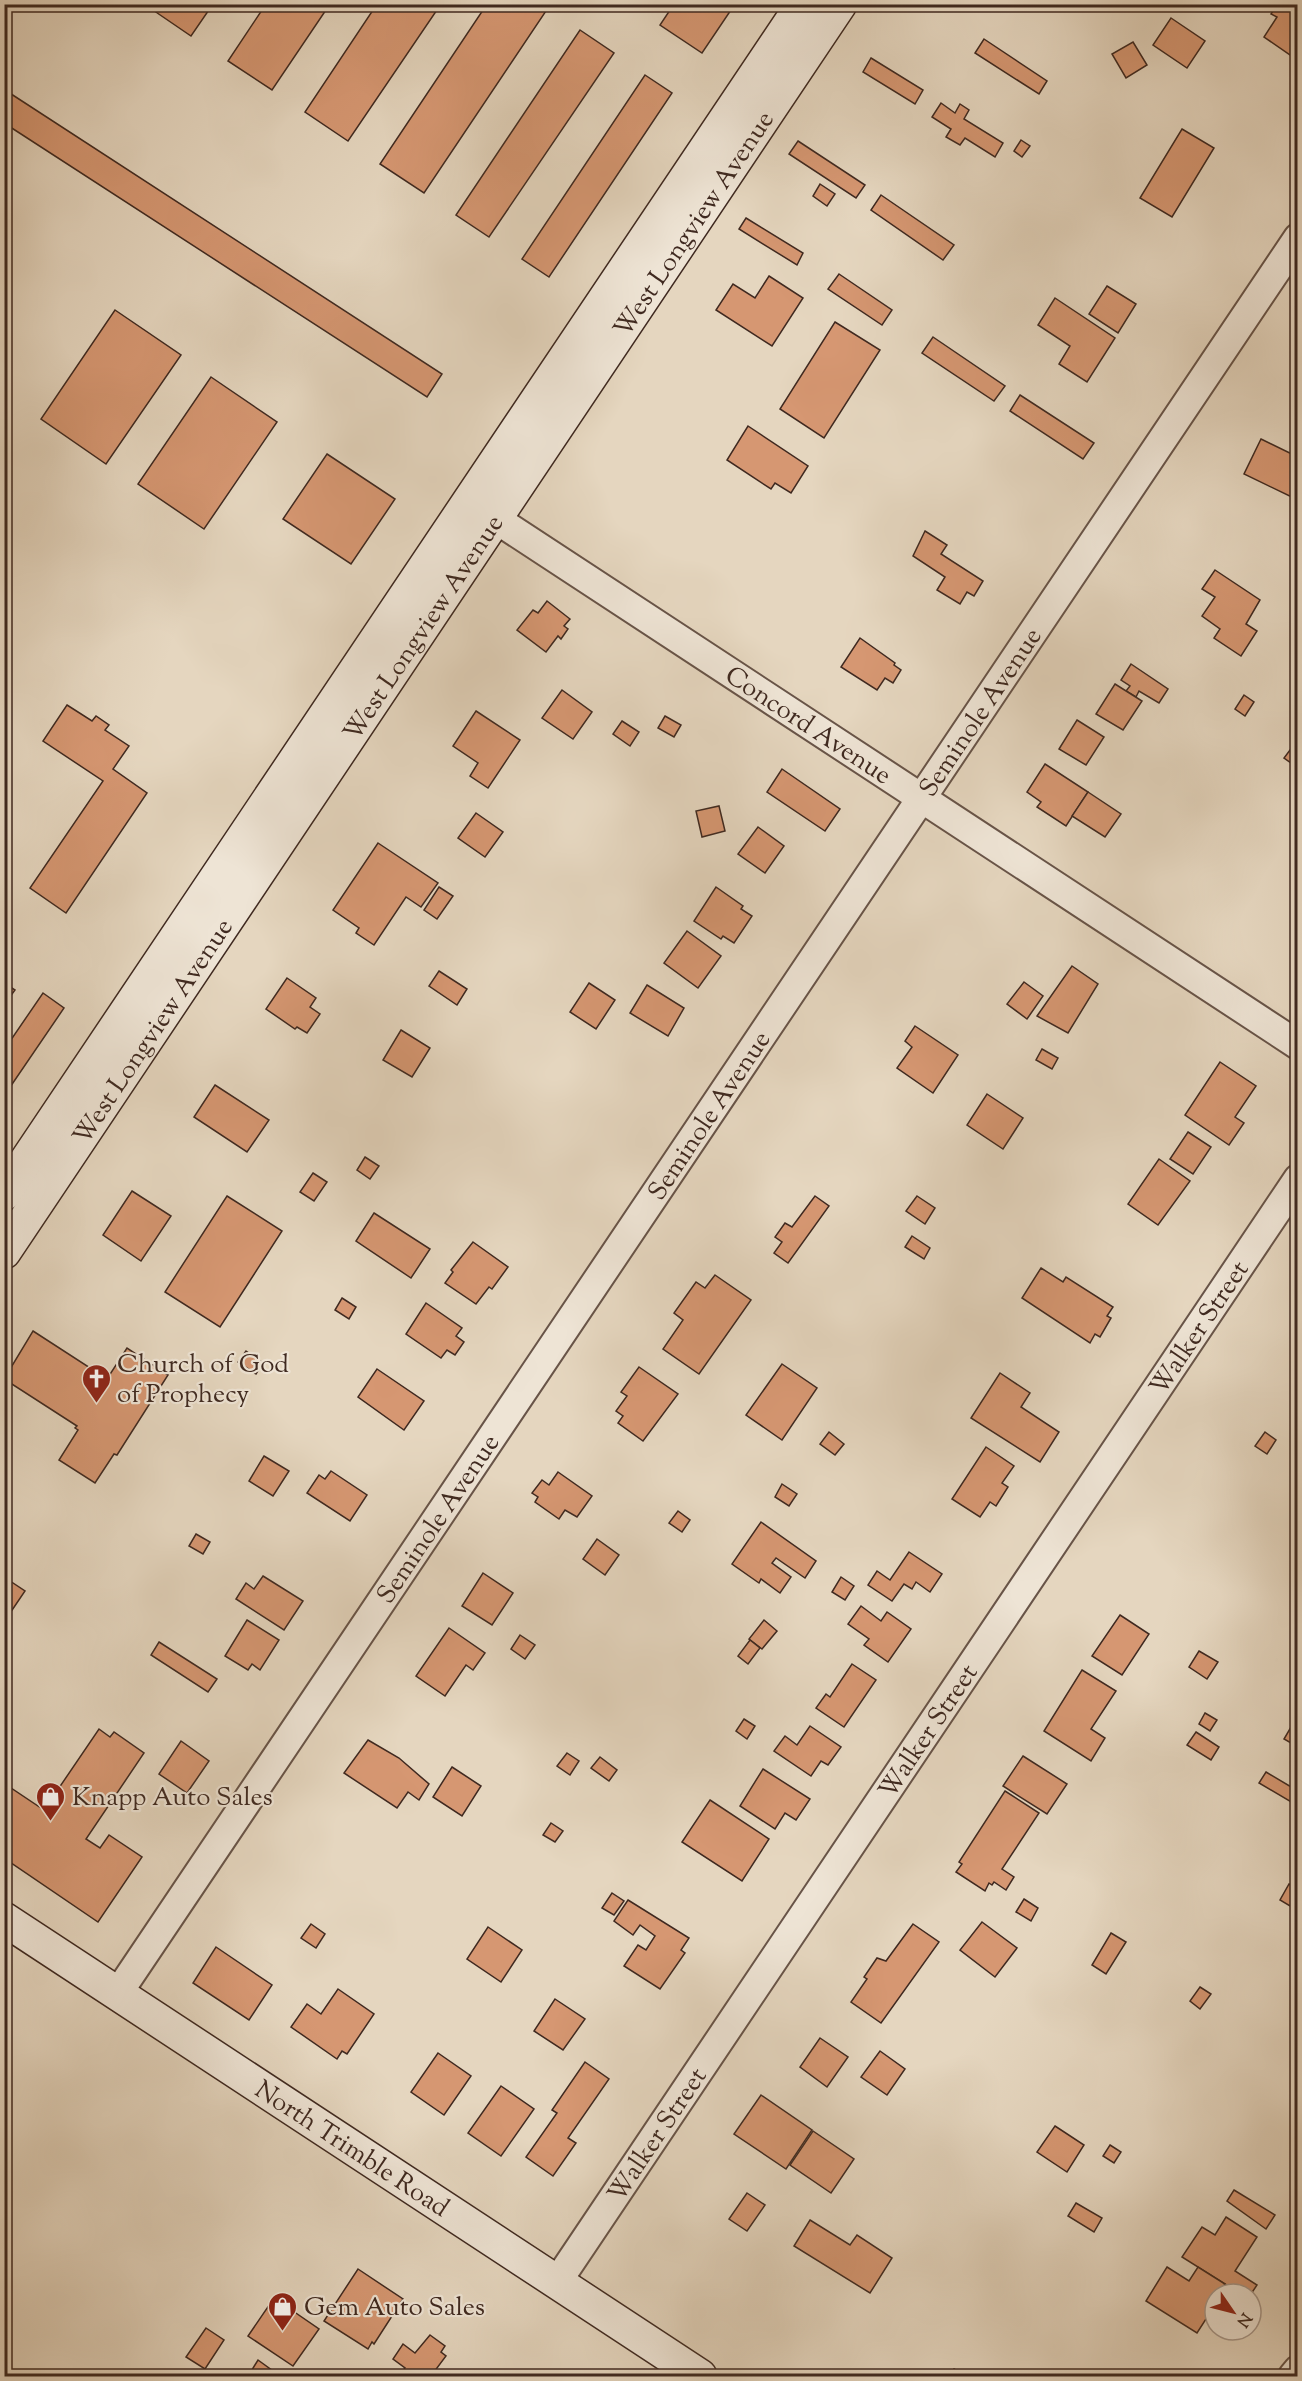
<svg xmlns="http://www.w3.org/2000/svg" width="1302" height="2381" viewBox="0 0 1302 2381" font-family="'Sorts Mill Goudy',serif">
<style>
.building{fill:#d69772;stroke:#3f2920;stroke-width:1.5}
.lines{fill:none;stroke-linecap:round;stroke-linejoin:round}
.street-casing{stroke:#685448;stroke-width:32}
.secondary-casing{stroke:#3f2920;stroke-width:36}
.street{stroke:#eee4d5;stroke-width:28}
.secondary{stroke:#eee4d5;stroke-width:33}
.labels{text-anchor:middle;stroke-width:4.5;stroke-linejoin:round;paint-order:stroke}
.street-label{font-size:26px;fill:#3f2920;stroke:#eee4d5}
.poi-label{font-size:26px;fill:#3f2920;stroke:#eee4d5;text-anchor:start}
</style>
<rect width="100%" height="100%" fill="#e5d6bf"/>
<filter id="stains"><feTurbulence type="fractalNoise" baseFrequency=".00333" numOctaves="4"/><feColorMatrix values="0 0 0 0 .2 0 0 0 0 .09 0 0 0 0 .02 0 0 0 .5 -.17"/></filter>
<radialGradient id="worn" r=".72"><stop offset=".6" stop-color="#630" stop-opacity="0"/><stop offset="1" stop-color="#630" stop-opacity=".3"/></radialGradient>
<g class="building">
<polygon points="149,4 213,4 191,36 147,6"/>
<polygon points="266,4 330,4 272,90 228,61"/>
<polygon points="377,4 441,4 348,141 305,112"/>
<polygon points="487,4 543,4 548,8 424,193 380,164"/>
<polygon points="674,4 735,4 702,53 660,25"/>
<polygon points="1277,4 1298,4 1296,59 1264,37 1277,17 1271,14"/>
<polygon points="1171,18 1205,41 1187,68 1153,45"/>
<polygon points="580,30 614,53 489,237 456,215"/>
<polygon points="984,39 1047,81 1039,94 975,53"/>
<polygon points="1133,42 1147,65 1126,78 1112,54"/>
<polygon points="871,58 923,90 915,104 863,72"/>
<polygon points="645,75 672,93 549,277 522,259"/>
<polygon points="5,90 442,374 427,397 4,123"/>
<polygon points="941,103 955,113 960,104 969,110 964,119 1003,143 995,157 965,138 960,145 946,137 951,129 932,117"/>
<polygon points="1182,129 1214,148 1172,217 1140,198"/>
<polygon points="1021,140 1030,146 1022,157 1014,151"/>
<polygon points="798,141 865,185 856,198 789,154"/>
<polygon points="820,184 835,194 827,206 813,196"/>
<polygon points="881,195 954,245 943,260 871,210"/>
<polygon points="746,218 803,253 797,265 739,229"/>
<polygon points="839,274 892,310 882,325 828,289"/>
<polygon points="769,276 803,298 772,346 716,310 733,284 755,298"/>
<polygon points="1107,286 1136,304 1118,333 1089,314"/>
<polygon points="1055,298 1115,338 1087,382 1059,364 1070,346 1038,325"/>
<polygon points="115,310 181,355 106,464 41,419"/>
<polygon points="835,322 880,350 824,438 780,409"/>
<polygon points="933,337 1005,386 994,401 922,353"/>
<polygon points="211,377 277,422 204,529 138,484"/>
<polygon points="1020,395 1094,443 1083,459 1010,411"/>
<polygon points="748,426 808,466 791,493 775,483 771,489 727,460"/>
<polygon points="1261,439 1298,457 1298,500 1244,474"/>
<polygon points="327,454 395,499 351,564 283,519"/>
<polygon points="925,531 947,545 941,554 983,581 974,596 967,592 960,604 937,590 945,577 913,556"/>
<polygon points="1215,570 1260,600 1246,624 1257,631 1241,656 1214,638 1220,629 1202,616 1215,597 1202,589"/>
<polygon points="547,601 570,619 564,626 568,629 561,639 558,636 546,652 517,630 533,610 538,613"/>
<polygon points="860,638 895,663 894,665 901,670 893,683 885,678 877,690 841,667"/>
<polygon points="1131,664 1168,689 1159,703 1139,691 1136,697 1126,691 1130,686 1121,680"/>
<polygon points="1115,684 1142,701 1123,730 1096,714"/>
<polygon points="562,690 592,712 573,739 542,718"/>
<polygon points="1244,695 1254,702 1245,716 1235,709"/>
<polygon points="67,705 92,721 96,716 109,725 105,730 129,746 113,769 147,793 66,913 30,888 103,781 43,741"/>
<polygon points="476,711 520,740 488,788 470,776 478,763 453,746"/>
<polygon points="665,716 681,725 674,737 658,728"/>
<polygon points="1077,720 1104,737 1086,765 1059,749"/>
<polygon points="622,721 639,732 630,746 613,734"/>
<polygon points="1293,746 1298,749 1298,768 1284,758"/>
<polygon points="1045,764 1088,792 1066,826 1037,807 1041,802 1027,792"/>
<polygon points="782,769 840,809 825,831 767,792"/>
<polygon points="1088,792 1121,814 1105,837 1072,816"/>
<polygon points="719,806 725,831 702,837 696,811"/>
<polygon points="476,813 503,832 485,857 458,838"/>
<polygon points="758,827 784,846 765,873 738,854"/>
<polygon points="378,843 438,883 421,907 406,897 374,945 356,933 359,928 333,910"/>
<polygon points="439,887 453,896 437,919 424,910"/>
<polygon points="716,887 743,906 741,909 752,916 734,943 723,936 721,939 694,921"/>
<polygon points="687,931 721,956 698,988 664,963"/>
<polygon points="1072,966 1098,984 1068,1033 1037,1016"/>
<polygon points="439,971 467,989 457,1005 429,986"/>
<polygon points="287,978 316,998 310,1007 320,1014 307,1033 297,1027 295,1029 266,1009"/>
<polygon points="1024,982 1043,996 1027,1019 1007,1004"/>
<polygon points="4,983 15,990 4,1005"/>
<polygon points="589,983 615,1000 596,1029 570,1012"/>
<polygon points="647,985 684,1008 668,1036 630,1013"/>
<polygon points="43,993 64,1008 4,1096 4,1050"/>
<polygon points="915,1026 958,1055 933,1093 897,1068 912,1047 905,1041"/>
<polygon points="401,1030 430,1048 412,1077 383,1060"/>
<polygon points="1042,1049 1058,1058 1052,1069 1036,1060"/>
<polygon points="1220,1062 1256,1086 1235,1117 1244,1123 1229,1145 1185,1115"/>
<polygon points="215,1085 269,1120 247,1152 194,1117"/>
<polygon points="987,1094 1023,1118 1003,1149 967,1125"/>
<polygon points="1188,1132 1211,1147 1193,1174 1170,1159"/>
<polygon points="365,1157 379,1166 370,1179 357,1170"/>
<polygon points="1159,1159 1190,1181 1158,1225 1128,1204"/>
<polygon points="313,1173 327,1182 314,1201 300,1192"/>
<polygon points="132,1191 171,1216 141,1261 103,1235"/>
<polygon points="227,1196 282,1231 220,1327 165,1292"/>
<polygon points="815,1196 829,1206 788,1263 774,1253 782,1242 775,1237 785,1223 792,1227"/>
<polygon points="917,1196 935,1208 925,1224 906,1211"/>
<polygon points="374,1213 430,1249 411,1278 356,1241"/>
<polygon points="912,1236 930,1248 924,1259 905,1247"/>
<polygon points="473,1242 508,1267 492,1289 489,1287 476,1304 445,1283 453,1272 451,1270"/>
<polygon points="1041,1268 1063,1282 1066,1277 1113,1307 1107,1316 1111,1318 1100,1337 1095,1334 1090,1343 1022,1298"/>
<polygon points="715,1275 751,1300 699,1374 663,1349 683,1320 674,1313 696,1282 705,1288"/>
<polygon points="342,1298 356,1307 349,1319 335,1310"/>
<polygon points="426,1303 462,1328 456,1336 464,1342 455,1355 447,1350 441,1358 406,1334"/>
<polygon points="33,1331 107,1379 127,1348 168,1375 117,1455 114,1454 95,1483 59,1460 78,1430 75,1428 77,1426 4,1379"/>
<polygon points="246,1351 263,1363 256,1374 238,1362"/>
<polygon points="782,1364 817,1388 782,1440 746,1415"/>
<polygon points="639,1367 678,1394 643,1441 618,1423 623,1416 616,1411 627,1396 621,1392"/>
<polygon points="377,1369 424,1401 404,1430 358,1397"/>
<polygon points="1000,1373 1030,1393 1021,1407 1059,1432 1040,1462 971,1418"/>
<polygon points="829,1432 844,1444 835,1455 820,1444"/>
<polygon points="1265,1432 1276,1440 1267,1454 1255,1446"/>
<polygon points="986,1447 1014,1466 1002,1483 1008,1487 996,1506 990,1502 980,1517 952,1499"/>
<polygon points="264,1456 289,1471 273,1496 249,1481"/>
<polygon points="331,1471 367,1495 350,1521 307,1493 319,1475 325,1479"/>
<polygon points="558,1472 592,1496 577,1517 565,1510 559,1519 535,1502 538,1497 532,1493 542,1480 549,1485"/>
<polygon points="782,1484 797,1494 789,1506 775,1497"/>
<polygon points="678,1511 690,1520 682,1532 669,1523"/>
<polygon points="761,1522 816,1561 805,1578 776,1558 772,1563 791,1577 780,1593 761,1579 759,1583 732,1564"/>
<polygon points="196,1534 210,1542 203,1554 189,1546"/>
<polygon points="597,1539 619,1555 605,1575 583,1559"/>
<polygon points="909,1552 942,1574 930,1592 916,1582 912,1589 904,1584 892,1601 868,1585 877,1571 890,1580"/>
<polygon points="483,1573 513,1593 492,1625 462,1606"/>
<polygon points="263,1576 303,1601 284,1630 236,1599 246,1583 254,1589"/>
<polygon points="4,1577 25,1591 4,1622"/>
<polygon points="841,1577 854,1586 845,1600 832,1592"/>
<polygon points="861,1606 881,1621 887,1612 911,1629 888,1662 864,1645 869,1639 848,1624"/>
<polygon points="1120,1615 1149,1634 1122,1675 1092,1656"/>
<polygon points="247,1620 279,1640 260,1670 252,1664 248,1670 225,1656"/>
<polygon points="764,1620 777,1631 762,1649 749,1639"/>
<polygon points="449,1628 485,1653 473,1670 466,1665 445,1696 416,1676"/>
<polygon points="520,1635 535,1645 525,1659 511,1649"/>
<polygon points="750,1640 760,1648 748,1664 738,1656"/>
<polygon points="159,1642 217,1679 208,1692 151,1655"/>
<polygon points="1199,1651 1218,1662 1207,1679 1189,1667"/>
<polygon points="852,1664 876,1680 844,1727 816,1708 826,1694 830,1697"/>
<polygon points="1082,1670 1116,1691 1091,1729 1105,1738 1091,1761 1044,1731"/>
<polygon points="1205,1713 1217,1720 1210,1731 1199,1724"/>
<polygon points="744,1719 755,1726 747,1739 736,1731"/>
<polygon points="810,1726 841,1747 828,1765 821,1761 811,1776 774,1751 785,1736 797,1745"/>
<polygon points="1291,1727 1298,1731 1298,1747 1284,1739"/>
<polygon points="99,1729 110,1737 114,1732 144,1753 86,1839 100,1848 109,1835 142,1857 98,1922 4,1858 4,1791 8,1786 44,1810"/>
<polygon points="1196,1732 1219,1747 1211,1760 1187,1745"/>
<polygon points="368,1740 399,1758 429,1784 419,1800 408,1792 397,1808 344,1773"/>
<polygon points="181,1741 209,1761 187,1793 159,1774"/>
<polygon points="567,1753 579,1761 570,1775 557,1766"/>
<polygon points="1023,1756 1067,1784 1047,1814 1003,1786"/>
<polygon points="600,1757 617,1770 609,1781 591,1768"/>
<polygon points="452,1767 481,1786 462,1816 433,1797"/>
<polygon points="763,1769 810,1799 796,1820 785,1813 775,1829 740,1806"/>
<polygon points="1266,1772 1298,1791 1298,1806 1259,1783"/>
<polygon points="1005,1791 1039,1813 1002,1869 1014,1877 1006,1890 994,1882 992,1885 989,1883 985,1891 956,1872 962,1864 959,1862"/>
<polygon points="710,1800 769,1839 742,1881 682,1842"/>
<polygon points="551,1823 563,1831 555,1842 543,1835"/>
<polygon points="1289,1884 1298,1889 1290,1906 1280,1900"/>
<polygon points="612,1893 624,1901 614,1915 602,1908"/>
<polygon points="1024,1899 1038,1908 1031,1921 1016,1912"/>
<polygon points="628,1900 689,1938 681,1950 685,1953 660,1989 624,1966 638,1945 646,1950 655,1936 640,1925 633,1935 614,1921"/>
<polygon points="982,1922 1017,1948 995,1977 960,1950"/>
<polygon points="311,1924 325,1934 316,1948 301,1938"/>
<polygon points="913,1924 939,1942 881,2023 851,2002 867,1979 864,1977 877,1958 886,1961"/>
<polygon points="488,1927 522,1950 501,1982 467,1959"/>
<polygon points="1111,1933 1126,1942 1106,1974 1092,1965"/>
<polygon points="216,1947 272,1985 249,2020 193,1983"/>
<polygon points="1200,1987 1211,1994 1200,2009 1190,2001"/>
<polygon points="338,1989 374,2014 347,2054 342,2051 337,2059 291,2027 307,2004 321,2014"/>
<polygon points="555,1999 585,2019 563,2050 534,2031"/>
<polygon points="820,2038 848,2057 827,2087 800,2067"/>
<polygon points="880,2051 905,2069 887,2095 861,2077"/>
<polygon points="438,2053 471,2076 444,2115 411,2092"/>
<polygon points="585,2062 609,2079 568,2138 576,2143 553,2176 526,2157 557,2113 552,2110"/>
<polygon points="501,2086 534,2109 501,2156 468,2133"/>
<polygon points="761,2095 812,2130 786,2169 734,2134"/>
<polygon points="1055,2126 1084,2145 1067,2172 1037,2152"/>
<polygon points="813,2131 854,2159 831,2193 790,2165"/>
<polygon points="1110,2145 1121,2152 1114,2163 1103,2156"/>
<polygon points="1234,2190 1275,2215 1266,2229 1227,2201"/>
<polygon points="747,2193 765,2205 747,2231 729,2219"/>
<polygon points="1076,2203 1102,2218 1094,2232 1068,2216"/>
<polygon points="1226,2217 1257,2237 1235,2271 1257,2285 1251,2294 1241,2294 1182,2257 1202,2227 1215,2235"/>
<polygon points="810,2220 850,2245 857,2235 892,2258 870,2293 794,2246"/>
<polygon points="1167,2267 1189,2281 1198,2267 1225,2284 1218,2294 1215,2294 1215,2305 1197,2333 1146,2301"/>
<polygon points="358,2269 403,2299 374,2344 372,2342 368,2349 324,2321"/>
<polygon points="274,2298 319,2329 293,2366 248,2336"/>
<polygon points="206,2328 224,2340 205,2369 186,2357"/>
<polygon points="430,2335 445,2346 441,2352 446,2356 431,2376 399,2376 405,2368 393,2359 403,2344 415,2353"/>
<polygon points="258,2360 273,2371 269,2376 256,2376 250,2373"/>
<polygon points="954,2369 966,2376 949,2376"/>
</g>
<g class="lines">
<defs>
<g id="street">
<path id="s1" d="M 476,506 L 1298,1045"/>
<path id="s2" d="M 118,1993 L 1298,238"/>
<path id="s3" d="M 557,2282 L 1298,1179"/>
<polyline points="1293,2376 1298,2370"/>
</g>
<g id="secondary">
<polyline points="4,1194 803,4"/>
<path id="s4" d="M 4,1252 L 840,4"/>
<path id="s5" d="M 4,1919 L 700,2376"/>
</g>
</defs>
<use href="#street" class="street-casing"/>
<use href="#secondary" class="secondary-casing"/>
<use href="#street" class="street"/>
<use href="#secondary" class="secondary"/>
</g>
<defs>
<symbol id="church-pin" viewBox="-11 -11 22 30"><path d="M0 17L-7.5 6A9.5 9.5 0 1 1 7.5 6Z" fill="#8f2418" stroke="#eee4d5"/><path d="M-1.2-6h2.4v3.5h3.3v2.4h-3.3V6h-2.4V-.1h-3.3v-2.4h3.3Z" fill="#fff"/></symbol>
<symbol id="shop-pin" viewBox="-11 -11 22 30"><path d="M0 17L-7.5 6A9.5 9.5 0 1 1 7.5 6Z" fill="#8f2418" stroke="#eee4d5"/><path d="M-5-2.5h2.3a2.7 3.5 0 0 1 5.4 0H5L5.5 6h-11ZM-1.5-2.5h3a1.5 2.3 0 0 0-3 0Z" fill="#fff"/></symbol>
</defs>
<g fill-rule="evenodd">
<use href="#church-pin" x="80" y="1362" width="33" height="45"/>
<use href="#shop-pin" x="34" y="1780" width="33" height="45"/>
<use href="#shop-pin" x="266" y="2290" width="33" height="45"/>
</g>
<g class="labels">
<g class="street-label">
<text dy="9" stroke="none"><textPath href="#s4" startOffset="1238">West Longview Avenue</textPath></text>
<text dy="9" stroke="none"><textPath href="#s4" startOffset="752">West Longview Avenue</textPath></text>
<text dy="9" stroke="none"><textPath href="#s2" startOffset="1544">Seminole Avenue</textPath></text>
<text dy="9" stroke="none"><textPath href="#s1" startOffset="398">Concord Avenue</textPath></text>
<text dy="9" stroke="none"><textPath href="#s4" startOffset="266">West Longview Avenue</textPath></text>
<text dy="9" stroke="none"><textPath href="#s2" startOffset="1058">Seminole Avenue</textPath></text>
<text dy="9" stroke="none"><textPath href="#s3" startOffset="1150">Walker Street</textPath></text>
<text dy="9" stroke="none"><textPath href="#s2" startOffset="572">Seminole Avenue</textPath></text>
<text dy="9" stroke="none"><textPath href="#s3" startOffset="664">Walker Street</textPath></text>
<text dy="9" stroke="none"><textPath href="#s3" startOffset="178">Walker Street</textPath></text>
<text dy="9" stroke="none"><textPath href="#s5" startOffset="417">North Trimble Road</textPath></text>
</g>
<g class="poi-label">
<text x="117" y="1372">Church of God<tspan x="117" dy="30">of Prophecy</tspan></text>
<text x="72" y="1805">Knapp Auto Sales</text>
<text x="304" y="2315">Gem Auto Sales</text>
</g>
</g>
<rect width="1302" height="2381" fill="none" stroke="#e5d6bf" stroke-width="24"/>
<rect x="6" y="6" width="1290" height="2369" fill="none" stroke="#3f2920" stroke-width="3"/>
<rect x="12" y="12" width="1278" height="2357" fill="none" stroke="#3f2920" stroke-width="1.5"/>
<g transform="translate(1233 2312) rotate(125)"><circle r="28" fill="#eee4d5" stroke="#a8998d" stroke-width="1.5"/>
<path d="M0-4.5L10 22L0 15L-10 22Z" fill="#8f2418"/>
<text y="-9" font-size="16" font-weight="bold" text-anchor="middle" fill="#3f2920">N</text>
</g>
<rect width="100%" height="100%" filter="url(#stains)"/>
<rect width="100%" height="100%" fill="url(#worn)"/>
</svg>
